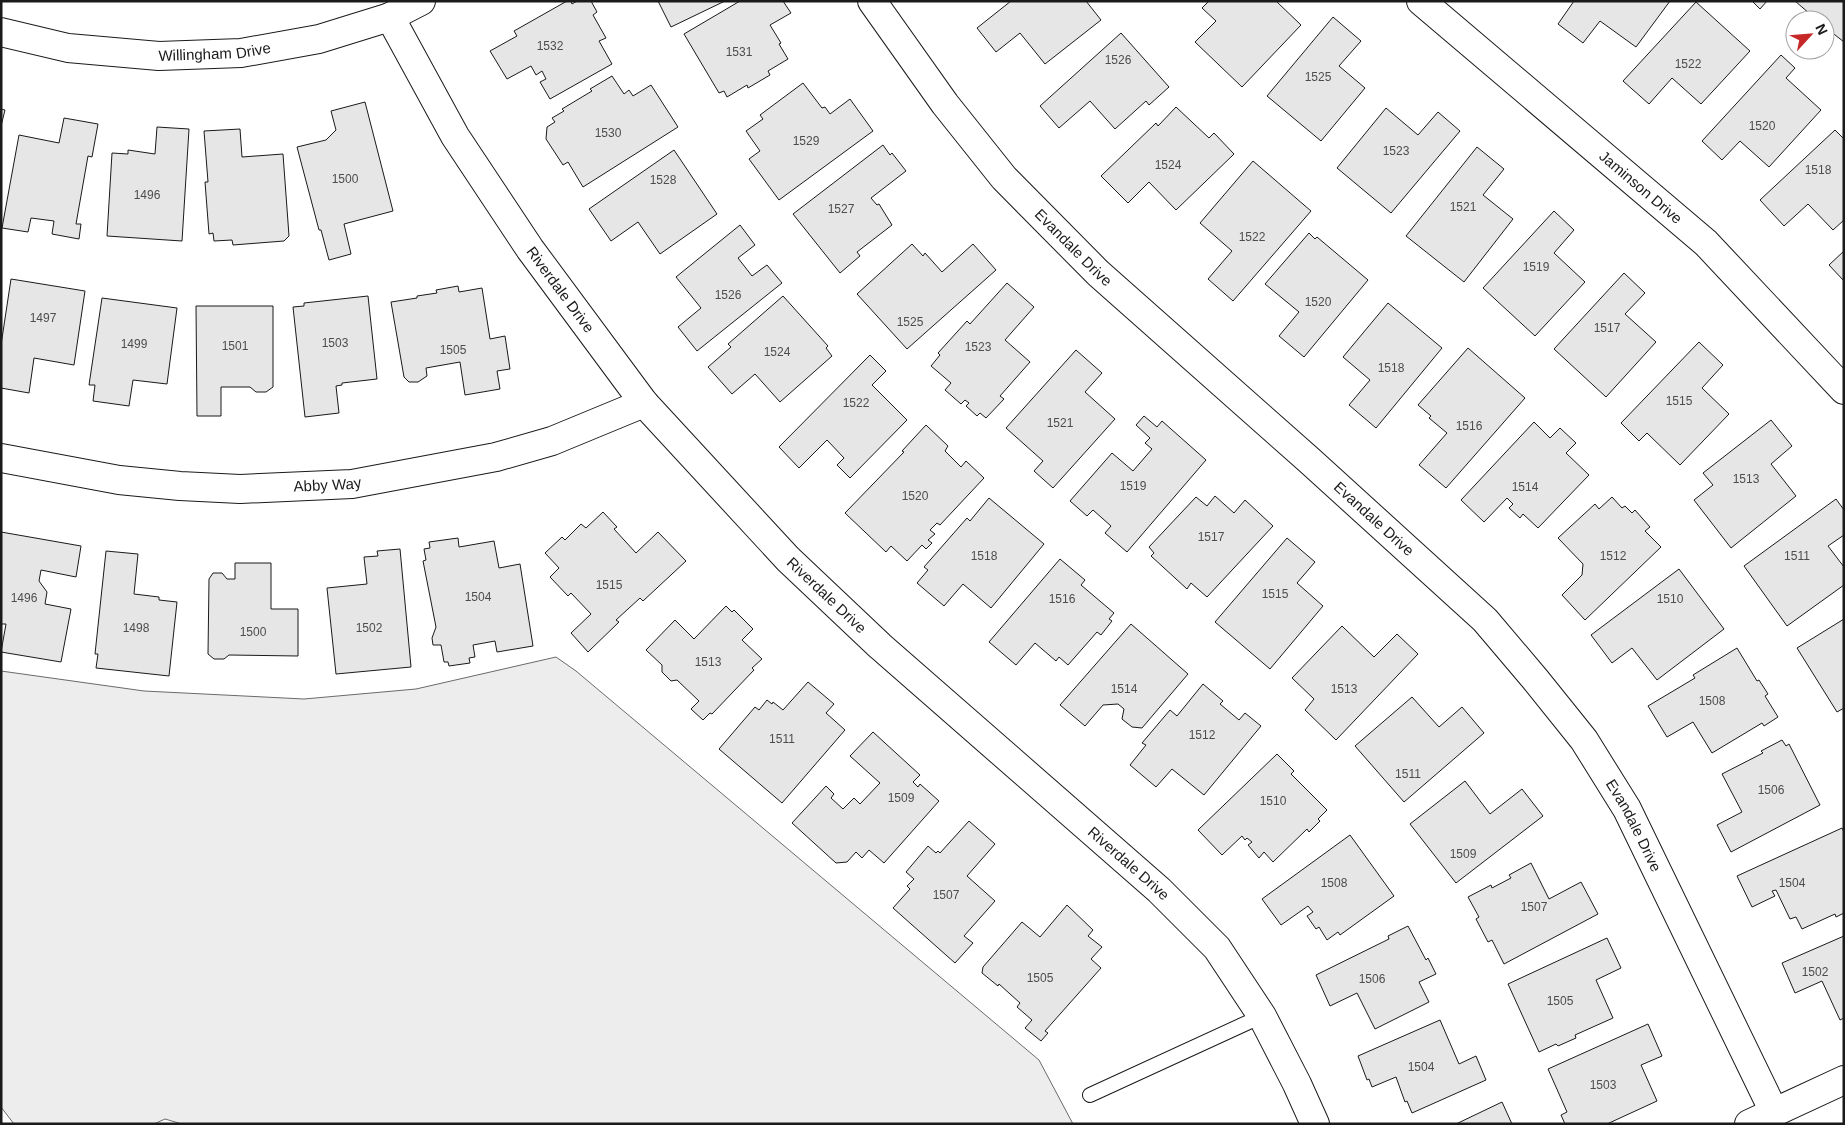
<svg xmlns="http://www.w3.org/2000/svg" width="1845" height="1125" viewBox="0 0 1845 1125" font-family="Arial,sans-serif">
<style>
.green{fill:#ededed;stroke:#6a6a6a}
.building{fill:#e6e6e6;stroke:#1a1a1a}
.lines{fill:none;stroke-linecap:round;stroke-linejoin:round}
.service-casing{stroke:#1a1a1a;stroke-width:16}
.minor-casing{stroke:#1a1a1a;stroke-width:30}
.service{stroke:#fff;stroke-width:14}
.minor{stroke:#fff;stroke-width:28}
.labels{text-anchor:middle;stroke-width:4;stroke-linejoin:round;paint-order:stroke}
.number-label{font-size:12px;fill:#4d4d4d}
.street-label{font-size:15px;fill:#1a1a1a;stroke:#fff}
</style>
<rect width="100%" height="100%" fill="#fff"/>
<polygon class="green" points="556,657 576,671 1039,1060 1073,1124 182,1124 165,1119 154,1124 14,1124 1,1107 1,671 144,691 304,699 416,689"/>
<g class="building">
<polygon points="567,1 571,1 572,4 577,1 591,1 597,12 593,15 606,38 599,41 612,64 550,99 540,82 546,79 542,71 536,75 531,66 507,79 490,51 517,36 514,31"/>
<polygon points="658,1 725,1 671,27"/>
<polygon points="740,1 783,1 791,13 770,25 781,43 779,44 788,59 768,71 770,75 748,88 747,85 727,97 724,91 719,93 684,34"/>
<polygon points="1011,1 1086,1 1101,20 1045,64 1020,33 996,52 977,28"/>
<polygon points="1209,1 1276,1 1301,25 1242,87 1195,42 1216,21 1202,8"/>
<polygon points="1574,1 1670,1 1636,47 1600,21 1583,43 1558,24"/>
<polygon points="1752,1 1767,1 1760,9"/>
<polygon points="1795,1 1844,1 1844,42 1825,27 1825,20 1817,20"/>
<polygon points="1696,2 1750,51 1701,104 1672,78 1649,104 1623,81"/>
<polygon points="1333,17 1361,41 1339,66 1365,88 1321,141 1267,96"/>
<polygon points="1121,33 1169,87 1149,105 1146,101 1115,129 1090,101 1059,128 1040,106"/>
<polygon points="1781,55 1795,68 1786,78 1821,110 1769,167 1740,141 1722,160 1702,141"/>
<polygon points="612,76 624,94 629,90 633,96 651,85 678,127 583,187 568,162 563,165 546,139 547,127 555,122 552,118 564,111 562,109 592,91 590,89"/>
<polygon points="803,83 822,108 825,107 830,114 850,99 873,131 779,200 749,159 760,151 746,131 763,119 760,115"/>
<polygon points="365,102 393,211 344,224 351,254 329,260 321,230 319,230 297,147 326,140 336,130 331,111"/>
<polygon points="1176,107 1209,138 1214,133 1234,154 1176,210 1149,182 1128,203 1101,176 1156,123 1158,126"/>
<polygon points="1386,108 1418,135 1438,112 1460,131 1391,213 1337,168"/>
<polygon points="1,109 5,110 1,126"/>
<polygon points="64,118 98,124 92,157 88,156 76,224 81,224 79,239 52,234 54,221 31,218 28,232 2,228 19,135 59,143"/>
<polygon points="157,127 189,129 182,241 107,236 112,153 128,154 128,150 155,154"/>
<polygon points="240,129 242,157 283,154 289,236 284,241 233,245 232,240 214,241 213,233 209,234 205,182 208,182 204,131"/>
<polygon points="1835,130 1844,139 1844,220 1833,230 1808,204 1784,226 1760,200"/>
<polygon points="883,145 890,155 892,153 906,171 871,198 877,205 879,204 892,225 857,252 860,256 840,273 793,214"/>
<polygon points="1477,147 1504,169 1483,195 1513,219 1464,282 1406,236"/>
<polygon points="674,150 717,214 660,254 638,222 611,241 589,209"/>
<polygon points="1253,161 1311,211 1233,301 1208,279 1232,251 1200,223"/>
<polygon points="1554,211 1574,230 1554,253 1585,282 1535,336 1483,288"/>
<polygon points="740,225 755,245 738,258 752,276 767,265 782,283 697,351 678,327 701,308 676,277"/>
<polygon points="1309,233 1315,239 1317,237 1368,280 1304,357 1279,336 1299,312 1265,284"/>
<polygon points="912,244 923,256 925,253 942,272 973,244 996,270 907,349 857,294"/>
<polygon points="1844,251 1844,281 1829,265"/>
<polygon points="1624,273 1645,293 1625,314 1656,342 1606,397 1554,349"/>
<polygon points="11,279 85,291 74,365 34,358 29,393 1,388 1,345"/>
<polygon points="1007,283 1034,307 1005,340 1030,362 1000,396 1004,399 986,418 980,413 977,416 966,406 969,403 965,400 961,404 945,390 951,383 931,366 940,355 938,353 967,321 970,324"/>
<polygon points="458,286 459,292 482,288 490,339 505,336 510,369 497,371 500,389 465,395 460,362 426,368 427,376 418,382 409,382 404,377 391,302 417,298 417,296 437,293 436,290"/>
<polygon points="368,296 377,379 342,383 342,385 336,386 339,413 305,417 293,307 304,306 304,303"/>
<polygon points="783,296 828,346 826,348 832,356 780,402 755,374 732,394 708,367 731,347 728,344"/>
<polygon points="102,298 177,308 167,384 133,380 129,406 93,401 95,385 89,385"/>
<polygon points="1388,303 1442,348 1376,428 1349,405 1370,380 1343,357"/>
<polygon points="196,306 273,306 273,387 266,392 256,392 250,387 221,387 221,416 197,416"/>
<polygon points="1699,342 1723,365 1702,388 1729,414 1680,465 1647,433 1639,441 1621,423"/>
<polygon points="1468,348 1525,398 1446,488 1419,465 1447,433 1429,418 1431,416 1418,405"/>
<polygon points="1076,350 1102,373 1085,392 1115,419 1053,488 1034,471 1043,461 1006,428"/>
<polygon points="870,355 886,371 872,385 907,420 850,478 837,465 844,458 827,440 799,468 779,447"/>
<polygon points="1144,416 1157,427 1162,421 1206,460 1127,552 1105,533 1111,526 1093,510 1087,516 1070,501 1112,453 1133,471 1152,449 1145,443 1150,438 1136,425"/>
<polygon points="1771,420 1792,446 1771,464 1796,496 1731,548 1694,500 1713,485 1703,473"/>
<polygon points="1534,422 1550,438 1560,428 1576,443 1566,453 1589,475 1538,528 1523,514 1520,518 1509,508 1513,504 1507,498 1484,522 1461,500"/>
<polygon points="926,425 948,446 945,451 961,467 966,461 984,478 940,525 937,523 930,530 935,534 928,540 932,543 926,549 922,545 907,561 891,546 886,552 845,513 904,452 902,451"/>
<polygon points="1215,496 1234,513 1245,500 1273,526 1207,597 1191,583 1187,589 1151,556 1154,553 1149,547 1196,497 1207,506"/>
<polygon points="1612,497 1622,508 1625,506 1632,513 1635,510 1650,527 1645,531 1661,547 1585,620 1562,595 1582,575 1583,564 1558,538 1595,504 1599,509"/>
<polygon points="989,498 1044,544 991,608 963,584 944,606 917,583 928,570 924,567 967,518 970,521"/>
<polygon points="1836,499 1844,510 1844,535 1828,546 1844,567 1844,585 1787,626 1744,566"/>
<polygon points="603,512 617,527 614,529 636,553 658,532 686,561 643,601 640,598 616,620 619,622 588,652 571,633 591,614 571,593 568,596 550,577 559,568 545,553 562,537 565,540 581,524 586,528"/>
<polygon points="1,532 81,546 76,577 41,570 39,581 47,592 45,604 71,609 61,662 1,652 6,624 1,624"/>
<polygon points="458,538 459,547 494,541 499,568 520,564 533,646 497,652 495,641 473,645 475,657 469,658 470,663 449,666 448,662 444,662 441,645 433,645 432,638 436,627 423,561 426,560 424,549 430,548 429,542"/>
<polygon points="1287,538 1315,562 1297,583 1323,606 1270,669 1215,622"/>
<polygon points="400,549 411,667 336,674 327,588 367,584 364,557 378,556 377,551"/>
<polygon points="106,551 138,554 134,594 159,597 159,600 177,602 169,676 96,668 98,654 95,654"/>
<polygon points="1060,559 1085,580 1081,585 1114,613 1109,619 1112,621 1101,635 1097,632 1068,665 1059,657 1056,661 1035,643 1016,665 989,642"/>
<polygon points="235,563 271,563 271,609 298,609 298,656 229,655 224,659 214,659 208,654 209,579 213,573 222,573 227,579 235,579"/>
<polygon points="1679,569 1724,629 1657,680 1632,648 1612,663 1591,635"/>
<polygon points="726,606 732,612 734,610 753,629 742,640 762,659 752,668 754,670 712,714 710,713 703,720 691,709 699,701 677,680 671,681 662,672 662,665 646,650 675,620 694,639"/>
<polygon points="1844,619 1844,708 1837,712 1797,648"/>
<polygon points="1131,624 1188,674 1142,728 1132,727 1122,719 1124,709 1118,704 1103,705 1085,726 1060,705"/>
<polygon points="1342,626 1374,657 1397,634 1418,654 1336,740 1305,710 1314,699 1292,678"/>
<polygon points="1737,648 1757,681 1759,680 1768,694 1765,696 1778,717 1764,726 1762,723 1712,753 1693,722 1667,737 1648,706 1695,678 1693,675"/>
<polygon points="808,682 834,704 826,713 845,730 782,803 719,749 755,707 759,710 767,700 772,704 773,702 783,710"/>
<polygon points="1203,684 1223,701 1220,704 1239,720 1245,713 1261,726 1204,795 1172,769 1156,787 1130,765 1146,745 1142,743 1170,710 1177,716"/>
<polygon points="1412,697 1439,727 1462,707 1484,733 1404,802 1355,746"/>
<polygon points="873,732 920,775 913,782 918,787 920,784 939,801 884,863 869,850 862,858 856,852 847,862 836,863 792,823 826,786 834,794 831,798 843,809 854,798 860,804 880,783 850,756"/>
<polygon points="1782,740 1786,746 1789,744 1820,805 1731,852 1717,825 1742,812 1722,774 1763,753 1761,751"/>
<polygon points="1277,754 1294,771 1291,774 1327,810 1318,819 1320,821 1309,832 1307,829 1273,862 1264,852 1259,858 1248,845 1252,842 1247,838 1245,840 1242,836 1222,855 1198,830"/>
<polygon points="1465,781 1490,814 1522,789 1543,816 1456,883 1410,824"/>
<polygon points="969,821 995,844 967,876 995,901 964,936 973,943 955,963 893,908 910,889 907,886 914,879 906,872 928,846 936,853 938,851 940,853"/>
<polygon points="1842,828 1844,832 1844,913 1836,917 1835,914 1802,929 1796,917 1790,919 1776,890 1772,891 1775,896 1752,907 1737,876"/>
<polygon points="1350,835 1394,896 1340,935 1338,932 1327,940 1319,927 1316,929 1307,916 1313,912 1308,906 1281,925 1262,899"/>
<polygon points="1531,863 1549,899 1581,882 1598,914 1504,964 1492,940 1488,942 1476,919 1479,917 1468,897 1491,885 1492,888 1511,878 1509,875"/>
<polygon points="1067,905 1093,930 1088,936 1102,947 1091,959 1101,968 1045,1031 1048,1033 1041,1041 1025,1028 1032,1020 1017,1007 1020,1003 999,984 998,986 982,973 983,967 1022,922 1040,937"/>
<polygon points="1408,926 1426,960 1428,958 1436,974 1419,982 1429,1002 1375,1029 1357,993 1330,1006 1316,975 1389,939 1388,936"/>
<polygon points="1844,936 1844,1018 1840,1020 1822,981 1795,993 1782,963"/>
<polygon points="1607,938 1621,968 1596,980 1613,1018 1575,1035 1576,1038 1558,1046 1556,1044 1539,1052 1508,984"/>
<polygon points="1440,1020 1459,1064 1476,1056 1486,1080 1412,1113 1407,1101 1405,1102 1396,1077 1372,1087 1369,1079 1367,1080 1358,1056"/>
<polygon points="1648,1024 1662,1056 1641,1065 1657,1101 1607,1124 1565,1124 1561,1115 1567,1112 1548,1069"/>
<polygon points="1502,1102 1512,1124 1456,1124"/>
</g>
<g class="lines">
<defs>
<polyline id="service" points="1090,1095 1262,1016"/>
<g id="minor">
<path id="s1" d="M 872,1 L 945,104 L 1004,178 L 1098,273 L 1309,460 L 1485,620 L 1535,679 L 1584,740 L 1627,809 L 1774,1112"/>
<path id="s2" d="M 1421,1 L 1706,243 L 1844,390"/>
<path id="s3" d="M 390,17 L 455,136 L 530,249 L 644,403 L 788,559 L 880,646 L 1159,890 L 1217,948 L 1262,1016 L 1297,1084 L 1315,1124"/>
<path id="s4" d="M 1,32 L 68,48 L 159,56 L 241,53 L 319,39 L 390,17 L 421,1"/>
<path id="s5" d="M 1,458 L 119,480 L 180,486 L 240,489 L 352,484 L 496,457 L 552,441 L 644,403"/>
<polyline points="1749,1124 1844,1080"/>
</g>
</defs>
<use href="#service" class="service-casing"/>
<use href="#minor" class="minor-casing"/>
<use href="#service" class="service"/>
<use href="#minor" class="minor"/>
</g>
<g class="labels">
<g class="number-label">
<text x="550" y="50">1532</text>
<text x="739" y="56">1531</text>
<text x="1118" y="64">1526</text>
<text x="1688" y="68">1522</text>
<text x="1318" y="81">1525</text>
<text x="1762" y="130">1520</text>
<text x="608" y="137">1530</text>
<text x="806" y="145">1529</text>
<text x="1396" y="155">1523</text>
<text x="1168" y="169">1524</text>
<text x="1818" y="174">1518</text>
<text x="345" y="183">1500</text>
<text x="663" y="184">1528</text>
<text x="147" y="199">1496</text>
<text x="1463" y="211">1521</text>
<text x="841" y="213">1527</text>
<text x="1252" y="241">1522</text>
<text x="1536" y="271">1519</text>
<text x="728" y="299">1526</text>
<text x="1318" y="306">1520</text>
<text x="43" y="322">1497</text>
<text x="910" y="326">1525</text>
<text x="1607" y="332">1517</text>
<text x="335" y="347">1503</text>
<text x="134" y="348">1499</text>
<text x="235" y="350">1501</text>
<text x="978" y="351">1523</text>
<text x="453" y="354">1505</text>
<text x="777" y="356">1524</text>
<text x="1391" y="372">1518</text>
<text x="1679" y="405">1515</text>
<text x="856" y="407">1522</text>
<text x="1060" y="427">1521</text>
<text x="1469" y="430">1516</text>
<text x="1746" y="483">1513</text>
<text x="1133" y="490">1519</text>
<text x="1525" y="491">1514</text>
<text x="915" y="500">1520</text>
<text x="1211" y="541">1517</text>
<text x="984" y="560">1518</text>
<text x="1613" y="560">1512</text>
<text x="1797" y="560">1511</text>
<text x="609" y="589">1515</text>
<text x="1275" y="598">1515</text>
<text x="478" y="601">1504</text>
<text x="24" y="602">1496</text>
<text x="1062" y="603">1516</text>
<text x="1670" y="603">1510</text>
<text x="136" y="632">1498</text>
<text x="369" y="632">1502</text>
<text x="253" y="636">1500</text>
<text x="708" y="666">1513</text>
<text x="1124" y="693">1514</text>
<text x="1344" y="693">1513</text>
<text x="1712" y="705">1508</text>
<text x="1202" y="739">1512</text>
<text x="782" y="743">1511</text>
<text x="1408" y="778">1511</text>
<text x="1771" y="794">1506</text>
<text x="901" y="802">1509</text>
<text x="1273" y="805">1510</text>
<text x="1463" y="858">1509</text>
<text x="1334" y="887">1508</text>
<text x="1792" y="887">1504</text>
<text x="946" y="899">1507</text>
<text x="1534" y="911">1507</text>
<text x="1815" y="976">1502</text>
<text x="1040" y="982">1505</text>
<text x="1372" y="983">1506</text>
<text x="1560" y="1005">1505</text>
<text x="1421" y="1071">1504</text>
<text x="1603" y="1089">1503</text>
</g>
<g class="street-label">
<text dy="5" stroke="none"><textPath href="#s4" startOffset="216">Willingham Drive</textPath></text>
<text dy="5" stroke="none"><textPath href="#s2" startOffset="288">Jaminson Drive</textPath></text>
<text dy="5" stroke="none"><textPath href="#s1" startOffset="319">Evandale Drive</textPath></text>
<text dy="5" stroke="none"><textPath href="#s3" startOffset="322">Riverdale Drive</textPath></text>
<text dy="5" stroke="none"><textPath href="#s5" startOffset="329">Abby Way</textPath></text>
<text dy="5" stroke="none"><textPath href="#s1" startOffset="724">Evandale Drive</textPath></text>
<text dy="5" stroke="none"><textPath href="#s3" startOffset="728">Riverdale Drive</textPath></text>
<text dy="5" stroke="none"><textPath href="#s1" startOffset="1129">Evandale Drive</textPath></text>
<text dy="5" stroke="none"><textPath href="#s3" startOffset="1132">Riverdale Drive</textPath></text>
</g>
</g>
<rect width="1845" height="1125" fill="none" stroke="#1a1a1a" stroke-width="5"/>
<g transform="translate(1810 35) rotate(64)"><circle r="24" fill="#ffffff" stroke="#a3a3a3"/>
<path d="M0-4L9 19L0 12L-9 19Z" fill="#c62828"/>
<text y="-8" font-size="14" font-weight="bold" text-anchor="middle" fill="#1a1a1a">N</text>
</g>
</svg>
